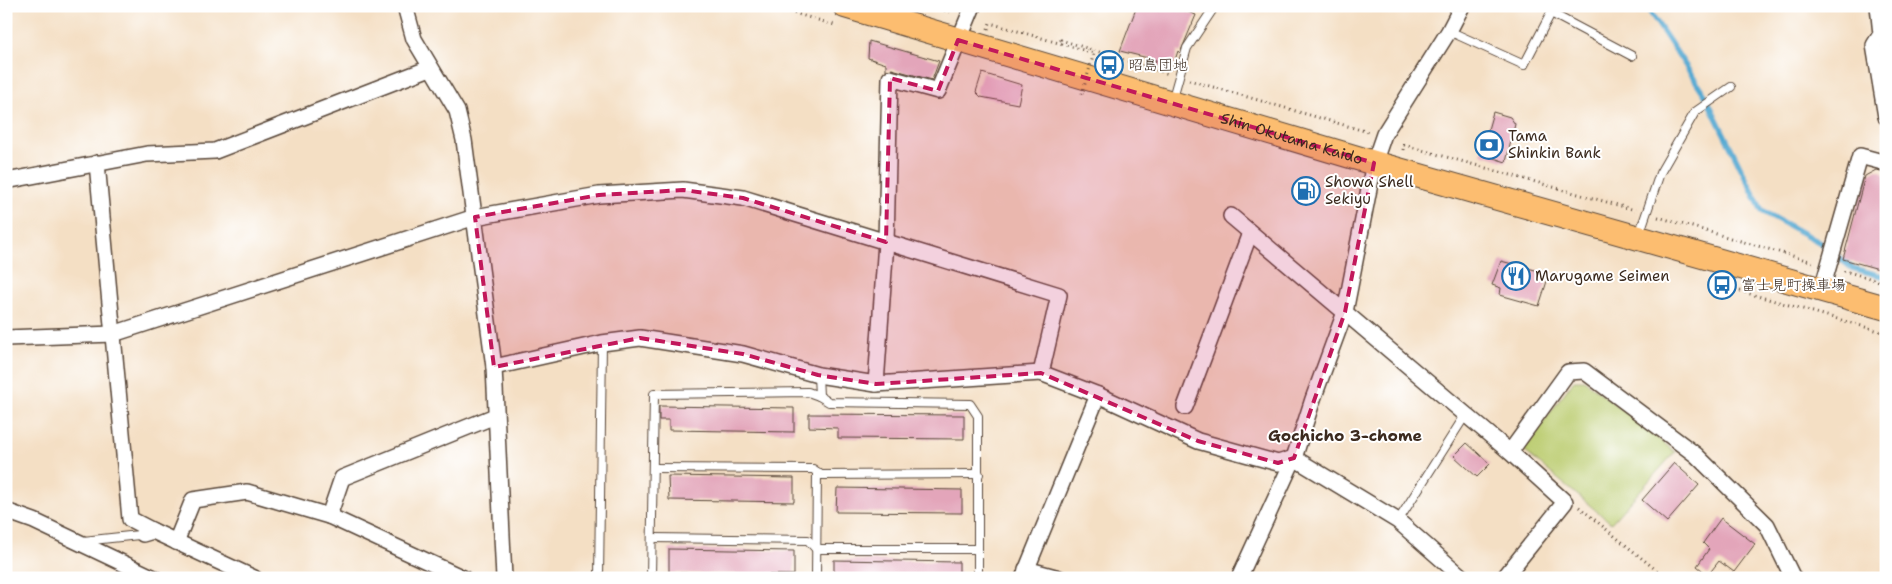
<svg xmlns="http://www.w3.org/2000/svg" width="1892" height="584" viewBox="0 0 1892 584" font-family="'Shantell Sans','Klee One',sans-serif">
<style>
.green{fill:#bbcc6f;stroke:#7b7b46}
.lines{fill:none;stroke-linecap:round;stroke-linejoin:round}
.stream{stroke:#55a9d1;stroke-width:5.5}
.building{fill:#e3a5ba}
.service-casing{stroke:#574537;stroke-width:10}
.minor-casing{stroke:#574537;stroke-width:18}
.primary-casing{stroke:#574537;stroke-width:26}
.path{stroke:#574537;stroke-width:3;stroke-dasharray:1 4;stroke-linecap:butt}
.service{stroke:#fff;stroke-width:8}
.minor{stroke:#fff;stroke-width:15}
.primary{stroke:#fcbd6f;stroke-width:24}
.path-bridge{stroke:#574537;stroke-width:3;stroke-dasharray:1 4;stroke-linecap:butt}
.marked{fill:#c2185b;fill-opacity:0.2;stroke:#c2185b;stroke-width:4;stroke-dasharray:10 6;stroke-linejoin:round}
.labels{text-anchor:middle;stroke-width:4;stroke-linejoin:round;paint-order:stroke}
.poi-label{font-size:15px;fill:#3b2a1e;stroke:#fff;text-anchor:start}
.street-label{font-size:15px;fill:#3b2a1e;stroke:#fff}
.neighbourhood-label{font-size:16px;font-weight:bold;fill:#3b2a1e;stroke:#fff}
</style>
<rect width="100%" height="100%" fill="#fff"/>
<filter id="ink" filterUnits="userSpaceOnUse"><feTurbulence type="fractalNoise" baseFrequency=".02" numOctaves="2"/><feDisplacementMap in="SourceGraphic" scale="10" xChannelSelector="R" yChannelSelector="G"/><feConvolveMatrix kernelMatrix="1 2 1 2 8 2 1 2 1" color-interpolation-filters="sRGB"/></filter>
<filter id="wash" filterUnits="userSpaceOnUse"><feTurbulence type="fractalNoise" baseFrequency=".0096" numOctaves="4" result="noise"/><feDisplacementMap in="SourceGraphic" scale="20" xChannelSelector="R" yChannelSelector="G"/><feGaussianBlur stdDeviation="1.12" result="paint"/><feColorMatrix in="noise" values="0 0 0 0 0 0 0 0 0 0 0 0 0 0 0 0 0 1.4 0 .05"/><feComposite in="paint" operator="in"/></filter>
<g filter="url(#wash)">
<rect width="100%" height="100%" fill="#f4dfc4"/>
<polygon class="green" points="1574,380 1584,380 1675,452 1611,523 1523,450"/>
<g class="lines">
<polyline class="stream" points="1646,6 1705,95 1762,211 1819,242 1852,268 1886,277"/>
</g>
<g id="blocks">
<g class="building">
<polygon points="1137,6 1173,6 1196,15 1180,53 1178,51 1172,69 1154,66 1156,60 1120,51"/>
<polygon points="869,41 939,61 932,80 892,69 886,70 886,64 868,58"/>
<polygon points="982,73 1022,85 1018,104 981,97 976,92"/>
<polygon points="1493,112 1510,117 1515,124 1506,162 1481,154"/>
<polygon points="1876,170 1881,171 1886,176 1886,271 1843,259 1865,176"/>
<polygon points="1501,261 1539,271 1539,274 1548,278 1539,306 1500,295 1501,288 1492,285"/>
<polygon points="659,406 794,408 794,432 669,430 669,420 659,420"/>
<polygon points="809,414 964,415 964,439 838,438 838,428 809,427"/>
<polygon points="1467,443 1490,464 1477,477 1454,456"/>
<polygon points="1674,463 1699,485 1667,522 1642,500"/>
<polygon points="668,476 794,478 794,502 669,500"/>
<polygon points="837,488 962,490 962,513 836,512"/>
<polygon points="1721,518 1755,544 1734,572 1719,561 1708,575 1697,566 1709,549 1703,543"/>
<polygon points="669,549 794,551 794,575 669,573"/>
<polygon points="834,560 959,562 959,578 834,578"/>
</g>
</g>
</g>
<g filter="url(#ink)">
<use href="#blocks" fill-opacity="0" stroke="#574537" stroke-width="1"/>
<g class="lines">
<defs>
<g id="service">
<polyline points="1449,31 1524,65 1551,13 1632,56"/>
<polyline points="1172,101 1187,48 1215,6"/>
<polyline points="1639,235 1660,173 1695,112 1731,87"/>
<polyline points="819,396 829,402 970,404 978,416 978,578"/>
<polyline points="653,468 813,469 821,475 979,474"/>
<polyline points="1398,521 1466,414"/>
<polyline points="652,538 808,540 816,549 978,549"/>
<polyline points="83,541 139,535"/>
<polyline points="599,578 602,343"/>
<polyline points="651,578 654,394 808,392 819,396 818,375"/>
<polyline points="816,578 817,472"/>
</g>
<g id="minor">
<polyline points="405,6 414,39 457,111 464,140 494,367 504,578"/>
<polyline points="1878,6 1881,34 1874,45 1886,117"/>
<polyline points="97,163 130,519 153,531"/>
<polyline points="6,181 147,154 215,151 430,68"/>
<polyline points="1231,216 1510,452 1568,372 1584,371 1696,455 1767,525 1793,578"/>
<polyline points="1822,289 1860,156 1886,163"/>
<polyline points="6,338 113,334 475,217 599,195 683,190 743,198 1059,295 1041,373"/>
<polyline points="494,367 602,343 640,338 743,354 818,375 876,384 1041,373 1098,395 1198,441 1278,463 1294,458 1398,521 1463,578"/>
<polyline points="876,384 886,242 890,78 938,91 973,6"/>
<polyline points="1185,407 1250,233"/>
<polyline points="6,511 34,521 154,578"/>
<polyline points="143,534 153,531 254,578"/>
<polyline points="176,542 193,500 247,492 329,516"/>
<polyline points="1026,569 1059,578"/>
<polyline points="463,578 329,516 342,478 495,416"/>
<polyline points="1023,578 1098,395"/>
<polyline points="1239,578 1294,458 1313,399 1345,312 1374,163 1384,134 1449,31 1462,6"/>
<polyline points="1504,578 1565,502 1510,452"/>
</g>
<g id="primary">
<path id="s1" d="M 845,6 L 1374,163 L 1886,308"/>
</g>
</defs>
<use href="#service" class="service-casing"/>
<use href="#minor" class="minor-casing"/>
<use href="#primary" class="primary-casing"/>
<g class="path">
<polyline points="770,6 835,25"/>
<polyline points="930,6 954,13"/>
<polyline points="988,29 990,23 1062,44 1061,40 1169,74"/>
<polyline points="1062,44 1094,53"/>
<polyline points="1189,80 1368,132"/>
<polyline points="1403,150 1404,145 1635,210"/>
<polyline points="1658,217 1813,262"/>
<polyline points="1844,272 1845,271 1886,283"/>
<polyline points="1716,284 1886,333"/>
<polyline points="1579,507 1666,578"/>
</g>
<use href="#service" class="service"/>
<use href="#minor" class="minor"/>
<use href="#primary" class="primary"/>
<polyline class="path-bridge" points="1082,94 1094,53"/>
</g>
</g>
<path class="marked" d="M 958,40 L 1374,163 L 1345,312 L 1294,458 L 1278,463 L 1198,441 L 1041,373 L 876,384 L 818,375 L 743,354 L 640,338 L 494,367 L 475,217 L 599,195 L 683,190 L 743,198 L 886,242 L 890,78 L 938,91 Z"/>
<defs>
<symbol id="bus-ring" viewBox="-11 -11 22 22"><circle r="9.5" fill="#fff" stroke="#1f6fb2" stroke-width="1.5"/><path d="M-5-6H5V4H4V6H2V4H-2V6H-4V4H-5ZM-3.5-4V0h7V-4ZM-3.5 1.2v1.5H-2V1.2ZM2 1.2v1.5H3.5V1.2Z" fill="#1f6fb2"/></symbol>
<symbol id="bank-ring" viewBox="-11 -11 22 22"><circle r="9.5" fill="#fff" stroke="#1f6fb2" stroke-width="1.5"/><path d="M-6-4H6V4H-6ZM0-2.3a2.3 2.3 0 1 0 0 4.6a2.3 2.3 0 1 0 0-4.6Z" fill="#1f6fb2"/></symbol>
<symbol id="fuel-ring" viewBox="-11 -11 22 22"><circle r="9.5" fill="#fff" stroke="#1f6fb2" stroke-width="1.5"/><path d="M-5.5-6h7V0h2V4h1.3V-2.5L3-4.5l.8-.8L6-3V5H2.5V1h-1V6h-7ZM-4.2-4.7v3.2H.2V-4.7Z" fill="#1f6fb2"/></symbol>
<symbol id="restaurant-ring" viewBox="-11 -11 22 22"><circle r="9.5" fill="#fff" stroke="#1f6fb2" stroke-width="1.5"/><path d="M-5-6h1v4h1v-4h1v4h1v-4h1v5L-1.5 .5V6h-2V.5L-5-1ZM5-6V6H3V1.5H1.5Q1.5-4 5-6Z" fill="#1f6fb2"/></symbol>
</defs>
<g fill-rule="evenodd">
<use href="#bus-ring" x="1093" y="49" width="32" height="32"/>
<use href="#bank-ring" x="1473" y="129" width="32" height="32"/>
<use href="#fuel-ring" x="1290" y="175" width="32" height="32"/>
<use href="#restaurant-ring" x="1500" y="260" width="32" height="32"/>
<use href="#bus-ring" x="1706" y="269" width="32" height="32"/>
</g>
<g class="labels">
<g class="poi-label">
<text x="1128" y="70">昭島団地</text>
<text x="1508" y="141">Tama<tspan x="1508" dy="17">Shinkin Bank</tspan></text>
<text x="1325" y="187">Showa Shell<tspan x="1325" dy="17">Sekiyu</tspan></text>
<text x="1535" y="281">Marugame Seimen</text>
<text x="1741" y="290">富士見町操車場</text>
</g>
<g class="street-label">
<text dy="5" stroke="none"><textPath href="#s1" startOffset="466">Shin Okutama Kaido</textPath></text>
</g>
<g class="neighbourhood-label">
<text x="1345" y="441">Gochicho 3-chome</text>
</g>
</g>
<rect width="1892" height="584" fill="none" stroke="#fff" stroke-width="25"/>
</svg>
